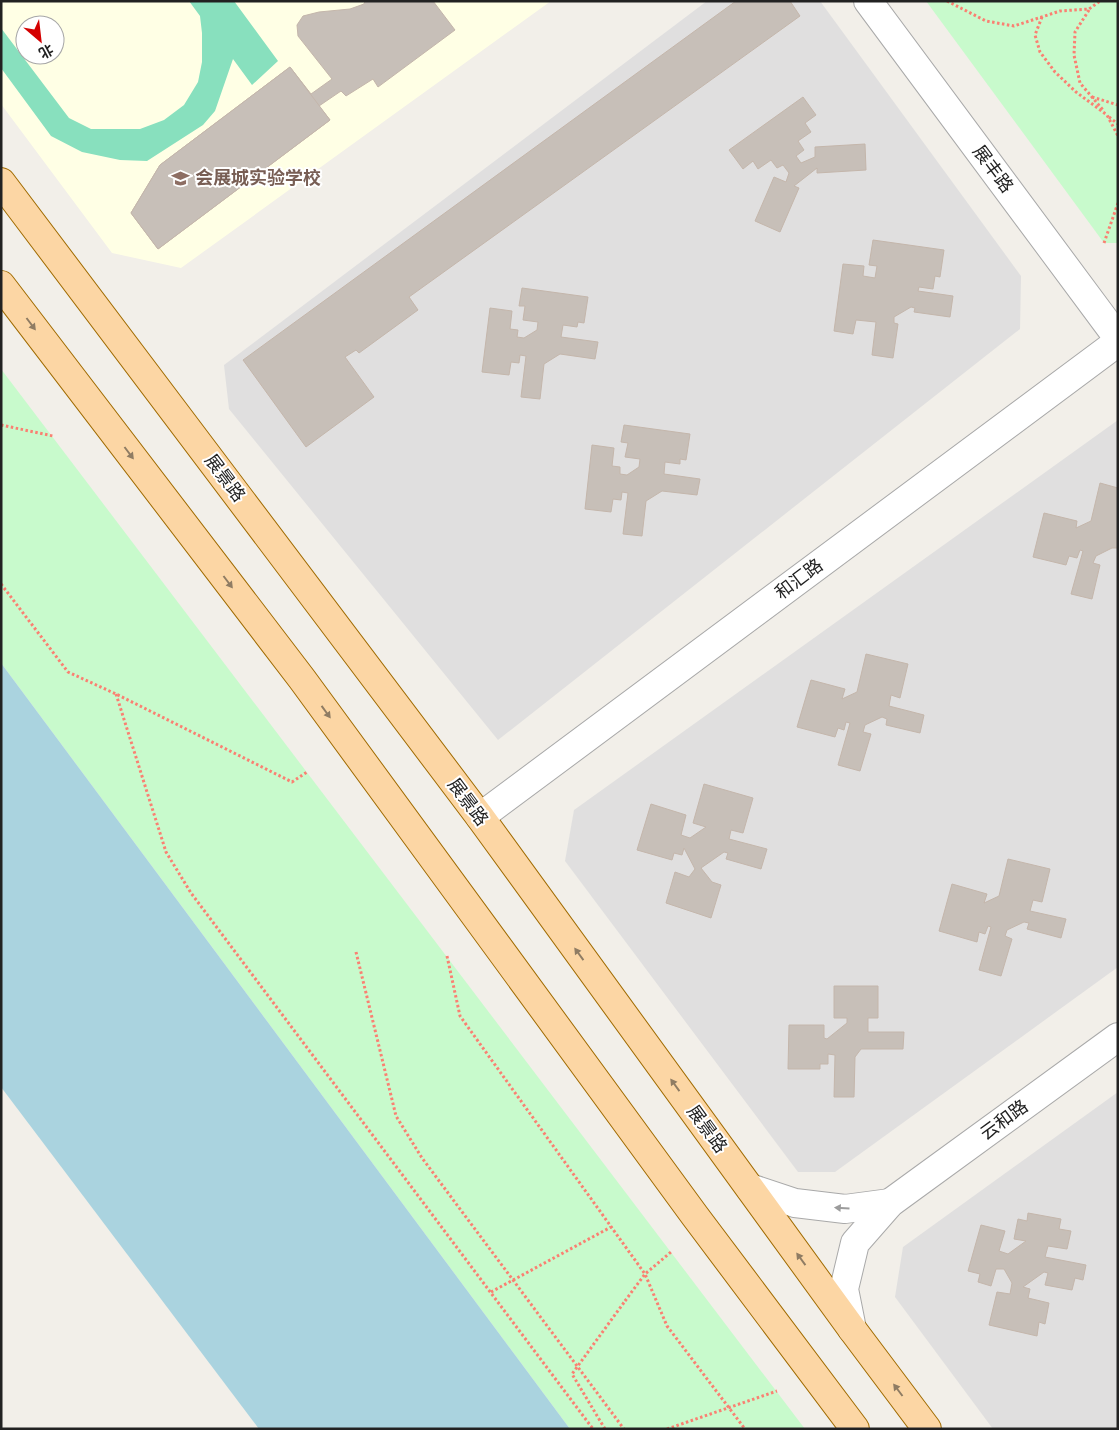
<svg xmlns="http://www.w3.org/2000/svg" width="1119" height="1430" viewBox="0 0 1119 1430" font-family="'Exo 2','Noto Sans SC',sans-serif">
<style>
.residential{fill:#e0dfdf}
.education{fill:#ffffe5;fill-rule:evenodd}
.park{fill:#c8facc}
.pitch{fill:#88e0be}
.water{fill:#aad3df}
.building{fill:#c7bfb8;stroke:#c4b6ab}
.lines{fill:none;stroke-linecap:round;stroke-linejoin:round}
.minor-casing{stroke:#a9a9a9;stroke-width:30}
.major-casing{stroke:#a06b00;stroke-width:30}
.path{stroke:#fa8072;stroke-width:3;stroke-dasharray:2.5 2.5;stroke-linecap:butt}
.minor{stroke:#fff;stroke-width:28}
.major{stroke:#fcd6a4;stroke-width:28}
.path-bridge{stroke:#fa8072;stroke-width:3;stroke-dasharray:2.5 2.5;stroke-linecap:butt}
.oneway{fill:#8f7c63}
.oneway2{fill:#9c9c9c}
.labels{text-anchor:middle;stroke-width:4;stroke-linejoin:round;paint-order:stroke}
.street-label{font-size:18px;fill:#222;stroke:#fff}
.education-label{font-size:18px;font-weight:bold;fill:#785e54;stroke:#fff;text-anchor:start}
</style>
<rect width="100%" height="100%" fill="#f2efe9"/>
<g class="residential">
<polygon points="707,1 820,1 1021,276 1020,329 498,740 229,409 224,365"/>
<polygon points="1118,420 1118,967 835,1172 798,1172 565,861 574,810"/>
<polygon points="1118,1092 1118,1429 993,1429 895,1297 903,1247"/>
</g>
<path class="education" d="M 1,1 L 551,1 L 181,268 L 112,253 L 1,104 ZM 25,25 L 55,25 L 55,55 L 25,55 Z"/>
<g class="park">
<polygon points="926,1 1118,1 1118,243 1104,243"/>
<polygon points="1,369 805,1429 570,1429 1,663"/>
</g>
<polygon class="pitch" points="189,1 234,1 278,61 252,85 233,59 215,111 203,125 147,161 120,160 82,152 51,136 1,68 1,28 69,118 91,129 140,129 164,120 184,105 198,82 202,62 202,33 200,16"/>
<polygon class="water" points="1,663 570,1429 259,1429 1,1087"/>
<g class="building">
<polygon points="365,1 433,1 455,30 378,87 373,79 346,96 341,91 319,106 330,120 158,249 131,213 160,165 290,67 311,94 332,79 298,36 297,25 303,16 319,12 350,9 364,4"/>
<polygon points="736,1 790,1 800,16 409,297 418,310 359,353 356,350 345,357 374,397 306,447 243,360"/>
<polygon points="290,67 330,120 158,249 131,213 160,165"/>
<polygon points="803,97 816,115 805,123 811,132 798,141 804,150 796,156 801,163 815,157 815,147 865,144 866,170 817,173 817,168 794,186 799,188 780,232 755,221 774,177 786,182 789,173 783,165 777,168 771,160 758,169 753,161 743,169 729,150"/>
<polygon points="873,240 944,250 940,277 935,276 933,289 919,287 918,291 953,296 950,317 914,312 915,308 911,307 894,317 894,323 898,324 893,358 872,355 876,322 856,320 853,334 834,331 843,264 864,266 863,276 875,278 877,266 869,265"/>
<polygon points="522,288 588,297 584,323 578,322 577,327 563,325 561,337 598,342 595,359 560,354 544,364 540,399 521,397 526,356 520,355 519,363 511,362 509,375 482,372 490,308 512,311 510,329 518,330 517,337 524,338 537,330 538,322 523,320 525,306 519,306"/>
<polygon points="624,425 690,434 686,460 680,459 680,464 665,462 664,474 700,479 697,495 662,491 646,501 642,536 623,534 628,493 622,492 621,500 613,499 611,512 585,509 592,445 614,448 612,466 620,467 620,474 627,475 639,467 640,459 625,457 628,443 621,442"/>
<polygon points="1100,483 1118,488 1118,548 1112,548 1096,556 1093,563 1100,565 1092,599 1071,594 1083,551 1080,550 1077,558 1069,556 1066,565 1033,557 1044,513 1077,521 1076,528 1091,521"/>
<polygon points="866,654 908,664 900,698 891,695 889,706 924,715 920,733 886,725 887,719 882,717 865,725 863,732 871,734 860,771 838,765 850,723 846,722 844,730 838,728 835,737 797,727 811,680 845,689 842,699 857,692"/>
<polygon points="704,784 753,798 743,833 731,830 729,839 767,849 761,869 726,859 728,853 724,852 701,868 712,882 721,885 711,918 666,903 675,872 689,877 695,869 684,848 682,855 674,853 672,860 637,850 651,804 686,815 681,835 690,838 706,827 693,823"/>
<polygon points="1008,859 1050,869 1042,902 1033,900 1030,911 1066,919 1061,938 1027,929 1029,923 1024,922 1007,930 1005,936 1012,939 1001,976 979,970 991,927 988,926 985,934 979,932 977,942 939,931 952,884 987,894 984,903 999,896"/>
<polygon points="834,986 878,986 878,1018 868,1018 868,1032 904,1032 903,1049 861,1049 855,1057 854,1097 834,1097 835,1055 828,1054 828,1064 820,1064 820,1069 788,1069 789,1025 824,1025 824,1038 827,1039 847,1023 847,1018 834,1018"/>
<polygon points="1028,1213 1061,1219 1059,1229 1071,1231 1067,1249 1048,1246 1045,1257 1086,1265 1083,1280 1075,1278 1072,1290 1045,1285 1048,1273 1044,1272 1023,1287 1030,1289 1028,1298 1049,1303 1045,1324 1039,1322 1037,1336 989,1325 997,1292 1010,1294 1012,1283 1004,1269 996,1269 991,1286 978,1282 980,1274 968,1271 981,1225 1005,1231 999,1251 1008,1254 1026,1241 1014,1239 1018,1219 1027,1221"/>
</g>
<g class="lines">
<defs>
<g id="minor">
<polyline points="868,1 1118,338"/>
<polyline points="480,817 1118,342"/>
<polyline points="750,1188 795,1203 845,1209 890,1203"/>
<polyline points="852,1329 844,1289 855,1243 890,1203 1118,1037"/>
</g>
<g id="major">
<polyline points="1,182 480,817 852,1329 927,1429"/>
<polyline points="1,285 302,679 695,1216 855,1429"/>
</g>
</defs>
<use href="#minor" class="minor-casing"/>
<use href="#major" class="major-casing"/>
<g class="path">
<polyline points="947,1 986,21 1014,26 1060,11 1089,9 1100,1"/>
<polyline points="1089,10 1075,32 1074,55 1080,83 1103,110"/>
<polyline points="1042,17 1035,35 1040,52 1055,72 1076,92 1107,115 1118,136"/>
<polyline points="1092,97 1118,105"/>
<polyline points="1109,117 1118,124"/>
<polyline points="1104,243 1118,203"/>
<polyline points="1,425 53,436"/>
<polyline points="1,584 68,672 116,694 292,782 307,772"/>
<polyline points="116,694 166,852 191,893 593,1429"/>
<polyline points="356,952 396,1116 422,1158 624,1429"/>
<polyline points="447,956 460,1016 645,1274 667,1326 745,1429"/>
<polyline points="491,1292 611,1227"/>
<polyline points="625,1301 645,1274 671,1252"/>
<polyline points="667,1429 777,1391"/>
</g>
<use href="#minor" class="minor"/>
<use href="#major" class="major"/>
<polyline class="path-bridge" points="605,1429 572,1374 625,1301"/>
</g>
<defs><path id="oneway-solid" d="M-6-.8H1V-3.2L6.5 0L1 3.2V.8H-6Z" transform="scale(1.25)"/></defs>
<g class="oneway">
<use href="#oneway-solid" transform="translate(31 324) rotate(53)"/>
<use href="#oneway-solid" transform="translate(129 453) rotate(53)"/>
<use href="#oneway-solid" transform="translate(228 582) rotate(53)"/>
<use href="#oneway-solid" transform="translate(326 712) rotate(54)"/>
<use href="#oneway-solid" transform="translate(579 954) rotate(-126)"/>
<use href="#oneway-solid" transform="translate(675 1085) rotate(-126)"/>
<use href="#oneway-solid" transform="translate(801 1259) rotate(-126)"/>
<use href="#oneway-solid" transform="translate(898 1390) rotate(-127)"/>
</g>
<use class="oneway2" href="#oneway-solid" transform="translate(842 1208) rotate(-176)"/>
<defs>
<symbol id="school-bare" viewBox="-9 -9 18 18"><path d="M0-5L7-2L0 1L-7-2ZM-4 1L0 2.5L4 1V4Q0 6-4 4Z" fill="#8d6e63" stroke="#fff" stroke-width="2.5" paint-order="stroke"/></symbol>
</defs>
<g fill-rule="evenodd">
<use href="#school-bare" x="168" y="166" width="25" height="25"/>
</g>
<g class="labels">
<g class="street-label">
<text transform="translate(993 169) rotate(53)" y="6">展丰路</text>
<text transform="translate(225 478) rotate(53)" y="6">展景路</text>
<text transform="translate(799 579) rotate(-37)" y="6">和汇路</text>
<text transform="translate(468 802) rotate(53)" y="6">展景路</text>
<text transform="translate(1004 1120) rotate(-36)" y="6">云和路</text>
<text transform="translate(707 1129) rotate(54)" y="6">展景路</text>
</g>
<g class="education-label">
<text x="195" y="184">会展城实验学校</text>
</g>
</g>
<rect width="1119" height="1430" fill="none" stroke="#222222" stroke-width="5"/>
<g transform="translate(40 40) rotate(152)"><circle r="24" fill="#ffffff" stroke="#a7a7a7"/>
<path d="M0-4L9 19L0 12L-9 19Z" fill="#d40000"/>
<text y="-8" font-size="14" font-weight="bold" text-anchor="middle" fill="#222222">北</text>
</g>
</svg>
